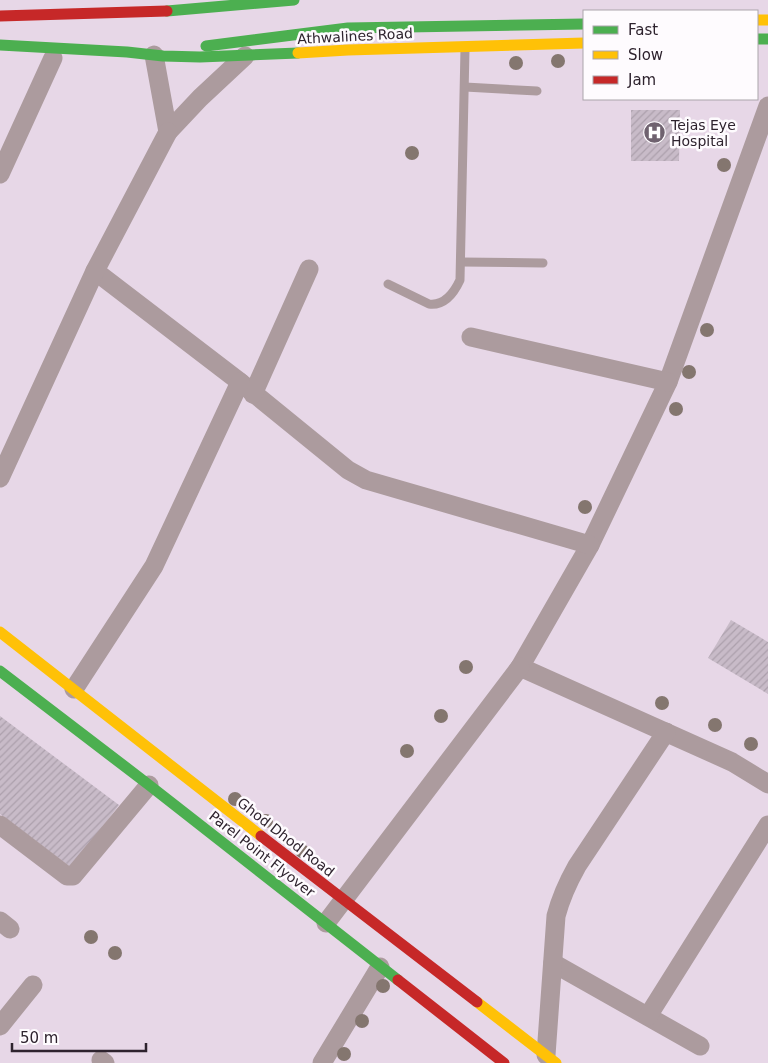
<svg xmlns="http://www.w3.org/2000/svg" width="768" height="1063" viewBox="0 0 768 1063" font-family="'DejaVu Sans',sans-serif">
<style>
.building{fill:url(#building-hatch)}
.lines{fill:none;stroke-linecap:round;stroke-linejoin:round}
.lane{stroke:#ac9b9e;stroke-width:9}
.street{stroke:#ac9b9e;stroke-width:19}
.fast{stroke:#4caf50;stroke-width:11}
.slow{stroke:#ffc107;stroke-width:11}
.jam{stroke:#c62828;stroke-width:11}
.tree{fill:#84766f}
.labels{text-anchor:middle;stroke-width:5;stroke-linejoin:round;paint-order:stroke}
.street-label{font-size:14px;fill:#2e232e;stroke:#fefbfe}
.poi-label{font-size:14px;fill:#2e232e;stroke:#fefbfe;text-anchor:start}
</style>
<defs>
<pattern id="building-hatch" width="6" height="6" patternUnits="userSpaceOnUse" patternTransform="scale(1.25)"><rect width="6" height="6" fill="#c8bbc8"/><path d="M-1 1l2-2M0 6l6-6M5 7l2-2" fill="none" stroke="#aca0ac"/></pattern>
</defs>
<rect width="100%" height="100%" fill="#e7d7e7"/>
<g class="building">
<polygon points="631,110 680,110 679,161 631,161"/>
<polygon points="731,620 768,642 768,694 708,658"/>
<polygon points="0,716 119,805 72,868 0,814"/>
</g>
<g class="lines">
<g class="lane">
<polyline points="465,87 537,91"/>
<polyline points="461,262 543,263"/>
<path d="M 388,284 L 429,304 C 445,306 454,293 460,280 L 465,49"/>
</g>
<g class="street">
<polyline points="154,55 168,132 200,98 245,56"/>
<polyline points="768,106 668,382 590,545 520,667 732,762 768,784"/>
<polyline points="0,174 53,58"/>
<polyline points="95,271 240,382 348,470 366,480 590,545"/>
<polyline points="471,337 668,382"/>
<polyline points="253,394 309,269"/>
<polyline points="0,478 95,271 168,132"/>
<polyline points="74,689 154,566 240,382"/>
<polyline points="0,825 67,876 73,876 149,785"/>
<polyline points="0,921 10,929"/>
<polyline points="326,923 520,667"/>
<polyline points="553,963 700,1046"/>
<polyline points="648,1016 768,825"/>
<polyline points="0,1026 33,985"/>
<path d="M 546,1055 L 556,916 C 561,897 568,882 577,866 L 666,732"/>
<polyline points="101,1060 105,1063"/>
<polyline points="322,1063 380,967"/>
</g>
<g class="fast">
<polyline points="167,11 294,0"/>
<polyline points="757,39 768,39"/>
<polyline points="0,45 127,52 163,56 200,57 298,53"/>
<polyline points="206,46 348,28 584,24"/>
<polyline points="0,671 149,785 398,980"/>
</g>
<g class="slow">
<polyline points="757,20 768,20"/>
<polyline points="298,53 348,50 584,43"/>
<polyline points="0,632 261,836"/>
<polyline points="477,1002 556,1063"/>
</g>
<g class="jam">
<polyline points="0,16 167,11"/>
<polyline points="261,836 477,1002"/>
<polyline points="398,980 504,1063"/>
</g>
</g>
<g class="tree">
<circle cx="558" cy="61" r="7"/>
<circle cx="516" cy="63" r="7"/>
<circle cx="412" cy="153" r="7"/>
<circle cx="724" cy="165" r="7"/>
<circle cx="707" cy="330" r="7"/>
<circle cx="689" cy="372" r="7"/>
<circle cx="676" cy="409" r="7"/>
<circle cx="585" cy="507" r="7"/>
<circle cx="466" cy="667" r="7"/>
<circle cx="662" cy="703" r="7"/>
<circle cx="441" cy="716" r="7"/>
<circle cx="715" cy="725" r="7"/>
<circle cx="751" cy="744" r="7"/>
<circle cx="407" cy="751" r="7"/>
<circle cx="235" cy="799" r="7"/>
<circle cx="266" cy="821" r="7"/>
<circle cx="302" cy="851" r="7"/>
<circle cx="91" cy="937" r="7"/>
<circle cx="115" cy="953" r="7"/>
<circle cx="383" cy="986" r="7"/>
<circle cx="362" cy="1021" r="7"/>
<circle cx="344" cy="1054" r="7"/>
</g>
<defs>
<symbol id="hospital-disc" viewBox="-11 -11 22 22"><circle r="9.5" fill="#6f626f" stroke="#fefbfe"/><path d="M-5-5h3v3.5h4V-5h3V5h-3V1.5h-4V5h-3Z" fill="#fff"/></symbol>
</defs>
<g fill-rule="evenodd">
<use href="#hospital-disc" x="642" y="120" width="25" height="25"/>
</g>
<g class="labels">
<g class="street-label">
<text transform="translate(355 36) rotate(-3)" y="5">Athwalines Road</text>
<text transform="translate(286 837) rotate(38)" y="5">Ghod Dhod Road</text>
<text transform="translate(262 854) rotate(38)" y="5">Parel Point Flyover</text>
</g>
<g class="poi-label">
<text x="671" y="130">Tejas Eye<tspan x="671" dy="16">Hospital</tspan></text>
</g>
</g>
<rect x="583" y="10" width="175" height="90" fill="#fefbfe" stroke="#aba5ab"/>
<rect x="593" y="26" width="25" height="8" fill="#4caf50" stroke="#aba5ab"/>
<text x="628" y="35" font-size="15" fill="#2e232e">Fast</text>
<rect x="593" y="51" width="25" height="8" fill="#ffc107" stroke="#aba5ab"/>
<text x="628" y="60" font-size="15" fill="#2e232e">Slow</text>
<rect x="593" y="76" width="25" height="8" fill="#c62828" stroke="#aba5ab"/>
<text x="628" y="85" font-size="15" fill="#2e232e">Jam</text>
<path d="M12 1043v8h134v-8" fill="none" stroke="#2e232e" stroke-width="2.5"/>
<text x="20" y="1043" font-size="15" fill="#2e232e" stroke="#fefbfe" stroke-width="4" paint-order="stroke">50 m</text>
</svg>
